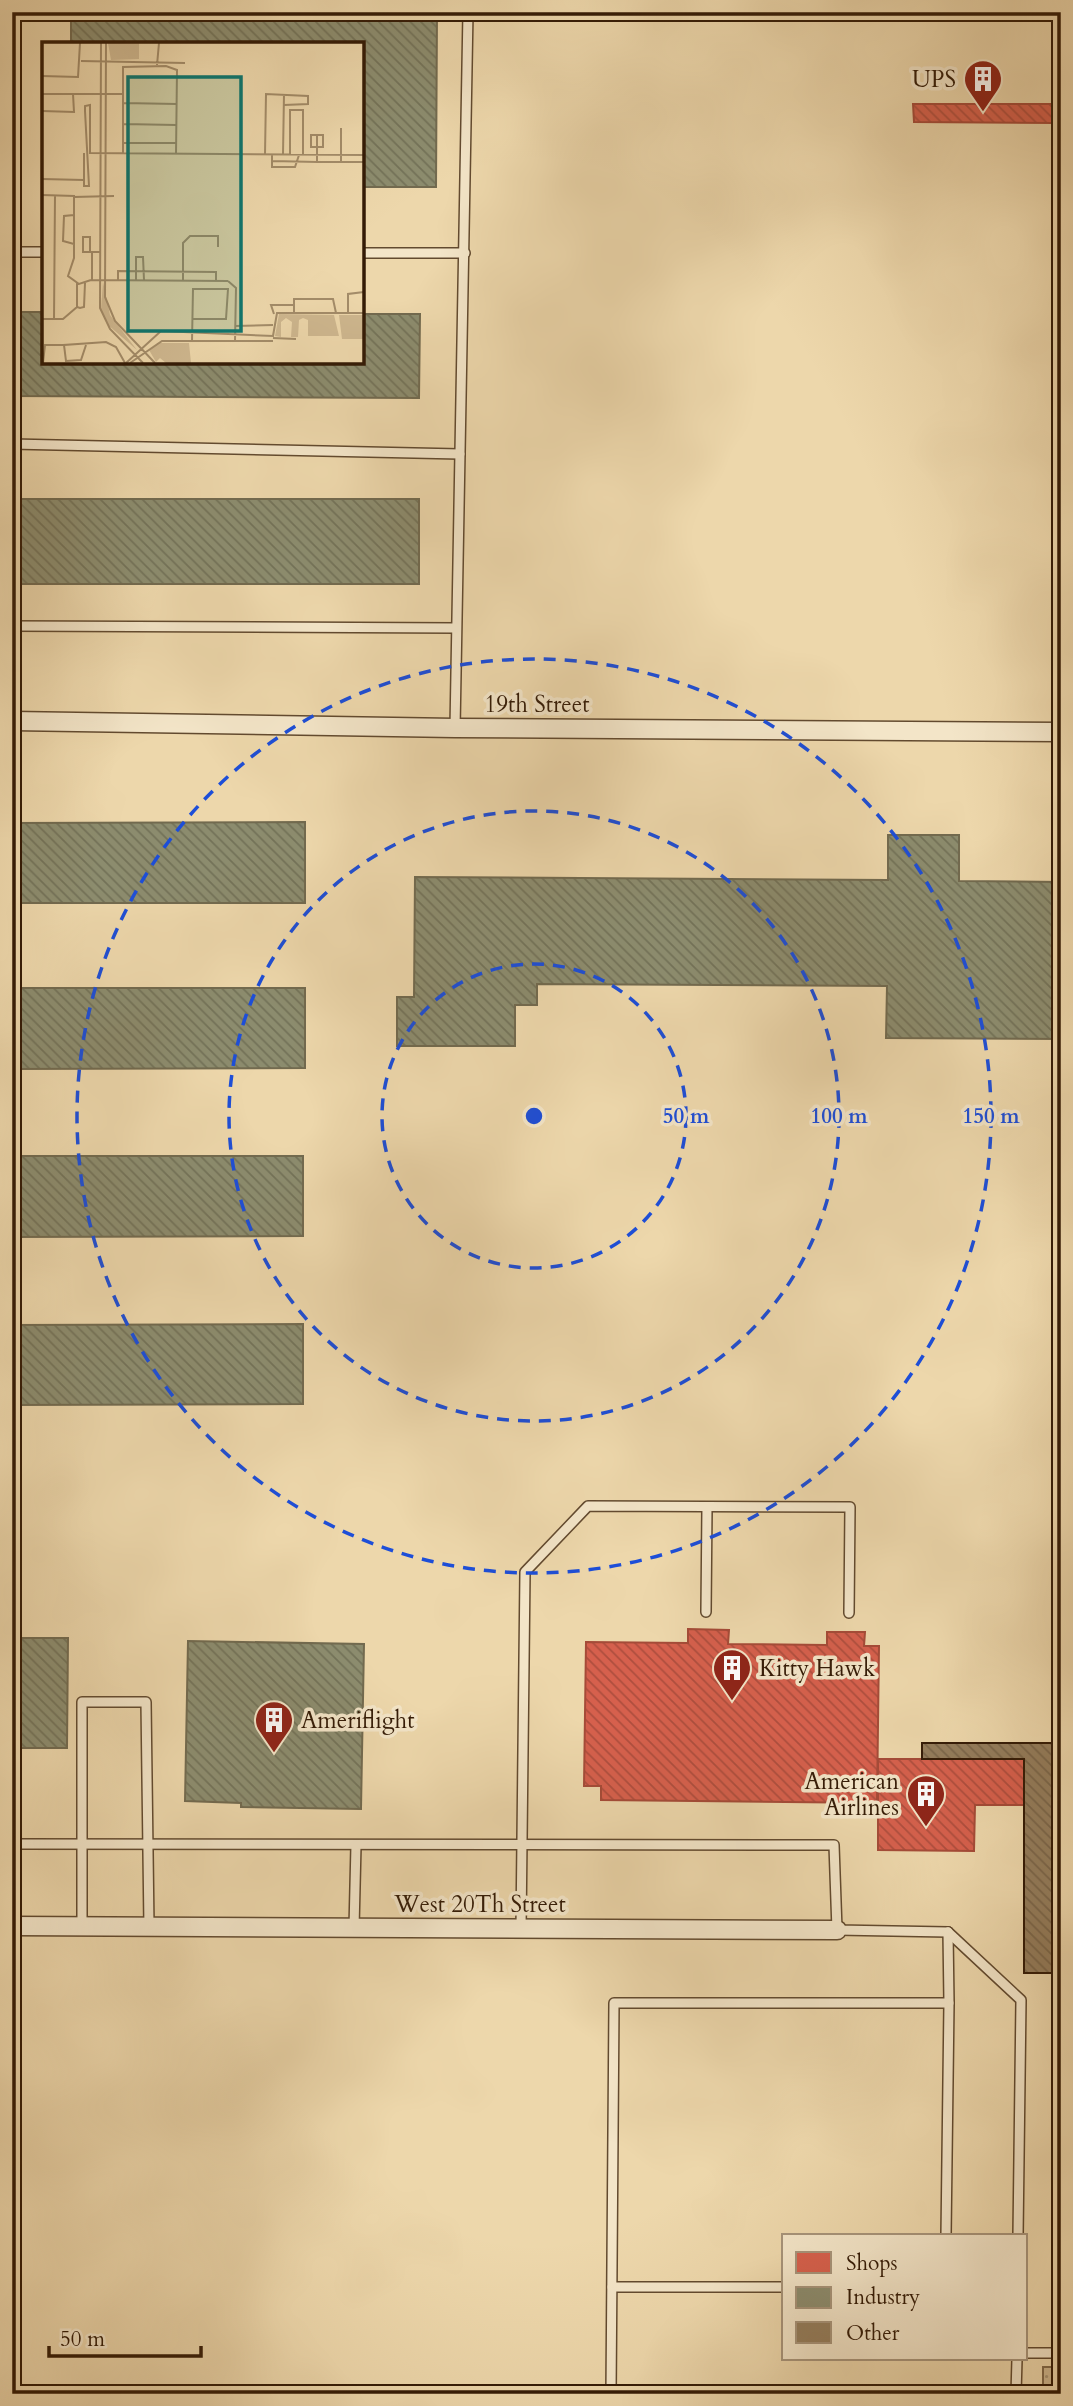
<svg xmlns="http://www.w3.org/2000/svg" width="1073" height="2406" viewBox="0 0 1073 2406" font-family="Cardo,serif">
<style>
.grass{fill:url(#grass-dots);stroke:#81694a;stroke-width:2}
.shops{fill:url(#shops-back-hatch);stroke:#a54b38;stroke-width:2}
.industry{fill:url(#industry-back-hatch);stroke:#726a4f;stroke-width:2}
.building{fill:url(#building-back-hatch);stroke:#341b06;stroke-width:2}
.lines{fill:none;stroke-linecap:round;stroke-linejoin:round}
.lane-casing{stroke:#624a2f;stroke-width:12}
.street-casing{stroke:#624a2f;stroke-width:21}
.lane{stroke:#f3e5c8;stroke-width:9}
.street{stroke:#f3e5c8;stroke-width:18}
.ring{fill:none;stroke:#1d4ed8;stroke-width:3.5;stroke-dasharray:12 9}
.labels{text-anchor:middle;stroke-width:7;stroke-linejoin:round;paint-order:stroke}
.poi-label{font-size:23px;fill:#341b06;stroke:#f3e5c8;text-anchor:end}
.street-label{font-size:23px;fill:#341b06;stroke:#f3e5c8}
.inset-road{fill:none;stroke:#a38c69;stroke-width:2}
.view{fill:#0f766e;fill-opacity:0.15;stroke:#0f766e;stroke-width:3.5}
.inset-edge{fill:none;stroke:#341b06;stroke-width:3.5}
.centre{fill:#1d4ed8;stroke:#f3e5c8;stroke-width:3.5}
.ring-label{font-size:21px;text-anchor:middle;font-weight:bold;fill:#1d4ed8;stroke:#f3e5c8;stroke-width:7;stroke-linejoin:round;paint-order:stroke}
</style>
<defs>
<pattern id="grass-dots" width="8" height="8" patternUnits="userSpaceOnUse" patternTransform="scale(1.75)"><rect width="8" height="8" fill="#ceb78f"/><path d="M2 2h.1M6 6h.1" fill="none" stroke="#a89473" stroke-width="1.8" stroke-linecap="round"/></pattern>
<pattern id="shops-back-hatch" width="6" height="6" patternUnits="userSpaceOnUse" patternTransform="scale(1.75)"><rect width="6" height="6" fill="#d6604d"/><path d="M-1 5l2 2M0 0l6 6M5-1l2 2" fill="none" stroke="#ae4e3e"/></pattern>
<pattern id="industry-back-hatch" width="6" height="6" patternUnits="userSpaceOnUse" patternTransform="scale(1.75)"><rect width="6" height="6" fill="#8c8c6e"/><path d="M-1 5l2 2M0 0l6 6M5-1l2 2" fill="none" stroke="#737258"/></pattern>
<pattern id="building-back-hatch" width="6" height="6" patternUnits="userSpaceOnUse" patternTransform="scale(1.75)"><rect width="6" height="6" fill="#947d5c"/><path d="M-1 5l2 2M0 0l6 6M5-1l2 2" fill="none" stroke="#7a664a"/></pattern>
</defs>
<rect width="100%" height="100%" fill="#edd7ab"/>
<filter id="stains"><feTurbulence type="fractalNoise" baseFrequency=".00286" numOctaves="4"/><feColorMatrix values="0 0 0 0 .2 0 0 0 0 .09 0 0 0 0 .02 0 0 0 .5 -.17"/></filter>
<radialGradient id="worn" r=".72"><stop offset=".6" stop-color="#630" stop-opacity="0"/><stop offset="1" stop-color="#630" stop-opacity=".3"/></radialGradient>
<rect class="grass" x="1043" y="2367" width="18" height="27"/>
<g class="shops">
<polygon points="913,104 1053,104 1053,123 914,122"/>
<polygon points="688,1629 729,1630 728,1644 827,1645 827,1632 865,1632 864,1646 879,1646 877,1803 601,1800 601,1786 584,1786 586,1642 688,1643"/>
<polygon points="878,1759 1024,1759 1024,1805 975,1805 974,1851 878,1850"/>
</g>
<g class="industry">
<polygon points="71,12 437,12 436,187 362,187 362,44 71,44"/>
<polygon points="12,312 44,312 44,362 362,362 362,314 420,314 419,398 12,396"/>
<rect x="12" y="499" width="407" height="85"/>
<polygon points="305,822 305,903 12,903 12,823"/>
<polygon points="888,835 959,835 959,881 1061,882 1061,1039 886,1038 887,986 537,984 537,1005 515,1005 515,1046 397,1046 397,997 414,997 415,877 888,880"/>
<polygon points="12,988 305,988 305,1068 12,1069"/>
<polygon points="12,1156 303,1156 303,1236 12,1237"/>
<polygon points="303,1324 303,1404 12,1405 12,1325"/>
<polygon points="12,1638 68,1638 67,1748 12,1748"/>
<polygon points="188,1641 364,1644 361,1809 241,1807 241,1803 185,1801"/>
</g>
<polygon class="building" points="922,1743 1061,1743 1061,1973 1024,1973 1024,1759 922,1759"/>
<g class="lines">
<defs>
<g id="lane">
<polyline points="12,252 44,252"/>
<polyline points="362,253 465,253"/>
<polyline points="12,444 460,454"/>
<polyline points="12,626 456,628"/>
<polyline points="455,728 468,12"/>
<polyline points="706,1612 707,1507"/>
<polyline points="12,1844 834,1845 837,1930 948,1932"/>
<polyline points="82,1927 82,1702 146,1702 149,1927"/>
<polyline points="354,1928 356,1845"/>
<polyline points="521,1929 525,1572 588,1506 850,1507 849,1613"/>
<polyline points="948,1932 1021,2000 1018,2236"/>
<polyline points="948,1932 949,2003"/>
<polyline points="612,2287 784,2287"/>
<polyline points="1026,2353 1061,2353"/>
<polyline points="611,2394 614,2003 949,2003 946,2236"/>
<polyline points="1016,2394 1017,2359"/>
</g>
<g id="street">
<polyline points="12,721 455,728 1061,732"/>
<polyline points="12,1926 837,1930"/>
</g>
</defs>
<use href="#lane" class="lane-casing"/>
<use href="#street" class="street-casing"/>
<use href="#lane" class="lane"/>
<use href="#street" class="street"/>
</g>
<g class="ring">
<circle cx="534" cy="1116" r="152"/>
<circle cx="534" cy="1116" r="305"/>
<circle cx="534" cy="1116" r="457"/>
</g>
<defs>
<symbol id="building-pin" viewBox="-11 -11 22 30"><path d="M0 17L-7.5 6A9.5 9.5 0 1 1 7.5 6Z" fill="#8f2418" stroke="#f3e5c8"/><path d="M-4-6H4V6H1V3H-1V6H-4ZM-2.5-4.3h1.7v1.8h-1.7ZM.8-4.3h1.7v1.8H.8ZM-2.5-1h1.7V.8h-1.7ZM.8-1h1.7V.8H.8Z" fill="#fff"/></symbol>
</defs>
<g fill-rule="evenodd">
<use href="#building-pin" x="961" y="57" width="44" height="60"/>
<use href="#building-pin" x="710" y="1646" width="44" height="60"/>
<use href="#building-pin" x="252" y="1698" width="44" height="60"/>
<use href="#building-pin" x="904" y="1772" width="44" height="60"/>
</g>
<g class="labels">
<g class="poi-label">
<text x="956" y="87">UPS</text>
<text x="759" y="1676" text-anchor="start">Kitty Hawk</text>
<text x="301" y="1728" text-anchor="start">Ameriflight</text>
<text x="899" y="1789">American<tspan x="899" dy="26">Airlines</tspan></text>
</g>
<g class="street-label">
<text x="537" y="712">19th Street</text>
<text x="480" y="1912">West 20Th Street</text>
</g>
</g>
<g transform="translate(42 42)">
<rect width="322" height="322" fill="#edd7ab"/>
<path d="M 66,1 L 97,1 L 97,17 L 69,18 ZM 61,240 L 68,273 L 95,308 L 66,283 L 59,267 ZM 237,272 L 292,273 L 297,294 L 266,294 L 266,278 L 261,276 L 257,278 L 256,295 L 249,295 L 250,280 L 244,276 L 239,280 L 239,295 L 233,294 ZM 322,273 L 322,297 L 300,297 L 297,273 ZM 117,301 L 147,301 L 149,321 L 124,321 L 118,316 L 114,320 L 107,308 Z" fill="#ceb78f"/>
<path class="inset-road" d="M 59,1 L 58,266 L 68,287 L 101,321M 64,1 L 63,255 L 73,279 L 113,321M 39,19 L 143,21M 115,23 L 117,1M 0,34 L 36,35 L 38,1M 0,52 L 81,52M 81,61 L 135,62M 0,69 L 32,70 L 31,52M 81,82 L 134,83M 269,93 L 281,93 L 281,105 L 269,105 ZM 81,101 L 134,101M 42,111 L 42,144 L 47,144 L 43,69 L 43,64 L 48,63 L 48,111 L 322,113M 81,111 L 81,25 L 124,24 L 135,28 L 134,112M 223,112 L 224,52 L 266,54 L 266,62 L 242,63M 230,112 L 230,125 L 253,125 L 257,113M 241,112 L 242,52M 248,112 L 248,68 L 261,68 L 261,113M 230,119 L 275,120 L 275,93M 275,120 L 322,120M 299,120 L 299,86M 0,137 L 42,138M 0,153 L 33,154M 32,202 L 21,199 L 22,174 L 32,173M 48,210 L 48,195 L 41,195 L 41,210 L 58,210M 50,210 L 50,238 L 186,239M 49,238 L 37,242 L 26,234 L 32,216 L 32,155 L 72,154M 76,238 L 76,229 L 174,230 L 174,239M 94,238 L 94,215 L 101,215 L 102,238M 141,239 L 141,201 L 148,194 L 176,194 L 176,205M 186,239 L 194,246 L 193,299M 35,241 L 35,265 L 38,266 L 42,265 L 43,241M 252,270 L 252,257 L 291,257 L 294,271M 306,271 L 306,252 L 322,250M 232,272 L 229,263 L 252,263M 0,277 L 21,277 L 35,265M 12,278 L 13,153M 193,284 L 231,283M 231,296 L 254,297M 150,299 L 151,247 L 186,247 L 184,277 L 150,277M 44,303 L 39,318 L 24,319 L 22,303 L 64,300 L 74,305 L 83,321M 1,321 L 3,303 L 22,303M 84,321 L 119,289 L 231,294 L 235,271 L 322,271M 88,321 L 120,299 L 231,299"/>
<path class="view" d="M 86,35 L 199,35 L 199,289 L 86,289 Z"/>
<rect width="322" height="322" class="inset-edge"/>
</g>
<circle cx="534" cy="1116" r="10" class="centre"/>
<g class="ring-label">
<text x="686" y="1123">50 m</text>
<text x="839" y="1123">100 m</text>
<text x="991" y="1123">150 m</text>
</g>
<rect width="1073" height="2406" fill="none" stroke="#edd7ab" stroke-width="42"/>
<rect x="14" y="14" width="1045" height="2378" fill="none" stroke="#341b06" stroke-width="3.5"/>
<rect x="21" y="21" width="1031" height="2364" fill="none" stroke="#341b06" stroke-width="2"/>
<rect x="782" y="2234" width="245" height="126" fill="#f3e5c8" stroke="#a7947a" stroke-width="2"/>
<rect x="796" y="2252" width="35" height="21" fill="#d6604d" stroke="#a7947a" stroke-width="2"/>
<text x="846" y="2270" font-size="21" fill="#341b06">Shops</text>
<rect x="796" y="2287" width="35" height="21" fill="#8c8c6e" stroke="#a7947a" stroke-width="2"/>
<text x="846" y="2304" font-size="21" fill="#341b06">Industry</text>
<rect x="796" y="2322" width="35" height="21" fill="#947d5c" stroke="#a7947a" stroke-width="2"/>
<text x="846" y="2340" font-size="21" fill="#341b06">Other</text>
<path d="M49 2346v10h152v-10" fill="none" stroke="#341b06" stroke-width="3.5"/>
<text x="60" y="2346" font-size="21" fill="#341b06" stroke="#f3e5c8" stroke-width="5" paint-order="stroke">50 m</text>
<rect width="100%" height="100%" filter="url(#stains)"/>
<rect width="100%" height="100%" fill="url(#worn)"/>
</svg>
